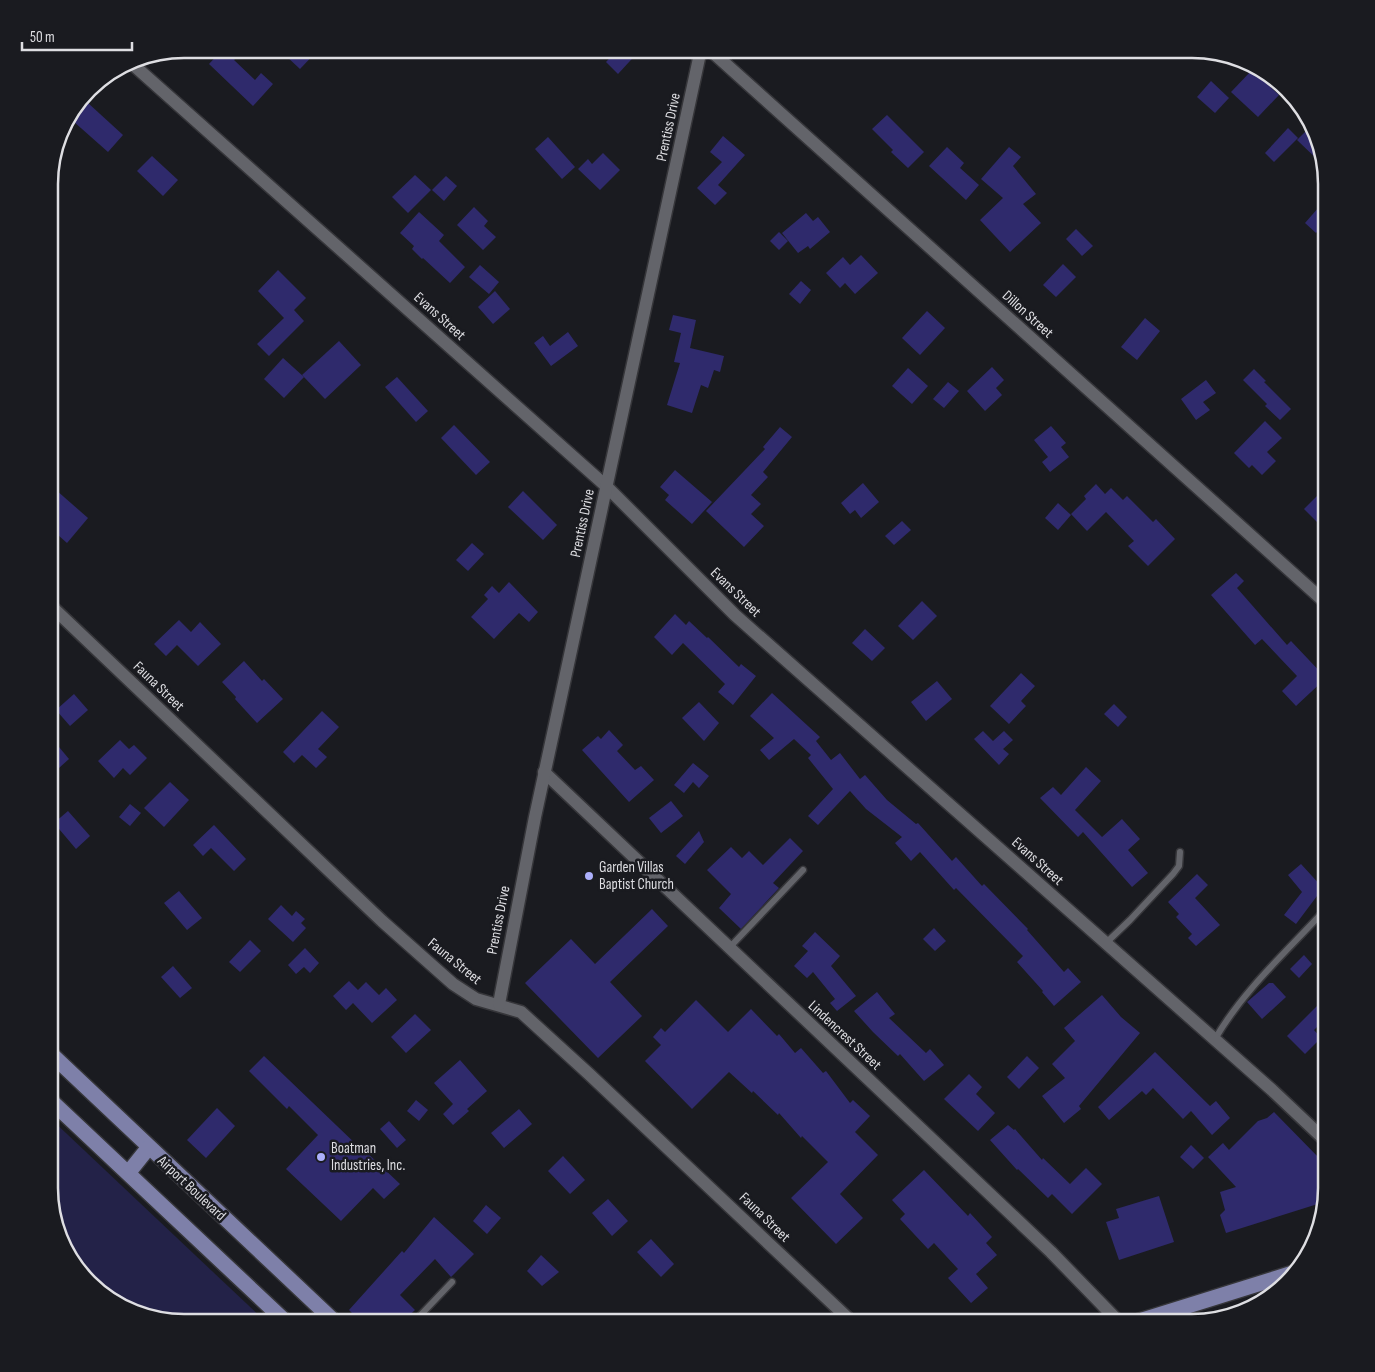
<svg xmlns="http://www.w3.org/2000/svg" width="1375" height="1372" viewBox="0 0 1375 1372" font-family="'Sofia Sans Condensed',sans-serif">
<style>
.green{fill:#232248}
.building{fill:#2f2a6c}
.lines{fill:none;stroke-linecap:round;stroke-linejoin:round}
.lane-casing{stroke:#36363a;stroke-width:9}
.street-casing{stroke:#36363a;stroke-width:15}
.primary-casing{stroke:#36363a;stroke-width:18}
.lane{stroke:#63646a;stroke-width:6}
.street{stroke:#63646a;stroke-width:12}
.primary{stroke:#7e80a9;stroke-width:15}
.poi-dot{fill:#acaffb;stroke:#1a1b20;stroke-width:2}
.labels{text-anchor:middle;stroke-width:5;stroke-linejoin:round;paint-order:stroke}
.street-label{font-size:15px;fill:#dedee2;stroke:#1a1b20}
.poi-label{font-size:15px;fill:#dedee2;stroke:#1a1b20;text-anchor:start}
.rim{fill:none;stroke:#dedee2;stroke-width:2.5}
</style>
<rect width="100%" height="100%" fill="#1a1b20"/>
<polygon class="green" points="49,1117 267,1323 183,1323 131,1313 82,1278 59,1240 49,1189"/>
<g class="building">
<polygon points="223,49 246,49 234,60 255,80 261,73 273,84 253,106 209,64"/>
<polygon points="290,49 319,49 300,69 285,55"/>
<polygon points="618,49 641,49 618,74 606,62"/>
<polygon points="1252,70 1279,95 1258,117 1231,92"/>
<polygon points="1211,81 1229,98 1215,113 1197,97"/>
<polygon points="88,103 123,135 108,152 73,121"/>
<polygon points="887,115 924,152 908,168 891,152 893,150 872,129"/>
<polygon points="1312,125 1316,132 1322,164 1297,140"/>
<polygon points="1288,128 1298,138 1274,162 1265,153"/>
<polygon points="723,136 745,155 718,185 727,193 715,205 697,188 722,162 710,152"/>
<polygon points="548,137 575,167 562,179 535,149"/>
<polygon points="947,147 964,163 960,168 979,185 966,200 929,166"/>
<polygon points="1009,147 1021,157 1013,166 1036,194 1023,204 1041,223 1010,252 980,220 1003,198 981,179"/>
<polygon points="603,153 620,170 600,190 578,169 588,159 592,164"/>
<polygon points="152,156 178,180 163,196 137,171"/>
<polygon points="415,175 431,190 408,213 392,197"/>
<polygon points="446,176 457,186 444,201 432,190"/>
<polygon points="1326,199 1326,222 1316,233 1305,223"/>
<polygon points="474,207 488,221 484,226 496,237 483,250 457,225"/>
<polygon points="419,212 444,235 439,241 465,267 450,283 423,258 422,259 412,249 414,246 400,233"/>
<polygon points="806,213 813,221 818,217 830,232 810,249 808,246 798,253 782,233"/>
<polygon points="1076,229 1093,246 1082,256 1066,239"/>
<polygon points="779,232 788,241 779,250 770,241"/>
<polygon points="861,255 878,273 855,294 845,283 840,288 826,273 843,257 850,265"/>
<polygon points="1063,264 1076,277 1056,297 1043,285"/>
<polygon points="480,265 499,282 489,294 469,277"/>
<polygon points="278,270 306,298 294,310 304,321 269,356 257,344 284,318 258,291"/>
<polygon points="801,281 811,290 800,304 789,294"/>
<polygon points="495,291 510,309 493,324 478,307"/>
<polygon points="927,311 945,328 920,355 902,338"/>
<polygon points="673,315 696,320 690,348 724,356 720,372 714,370 708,388 701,385 692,413 667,405 680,363 674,362 681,333 669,330"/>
<polygon points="1145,318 1160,331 1137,360 1121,347"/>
<polygon points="568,332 578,346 551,366 534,343 543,336 550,346"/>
<polygon points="339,341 361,365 325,399 302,375"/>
<polygon points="283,358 304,377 284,398 264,379"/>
<polygon points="992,367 1004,380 996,388 1002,395 985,411 967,391"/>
<polygon points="908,368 928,386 912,404 892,386"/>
<polygon points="1254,369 1266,381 1264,382 1291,409 1280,420 1265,406 1267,404 1243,380"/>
<polygon points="397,377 428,411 416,422 385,387"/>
<polygon points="1206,380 1216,393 1203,402 1210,410 1196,420 1181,399"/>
<polygon points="948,382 959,391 944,408 933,399"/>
<polygon points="1265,421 1282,438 1267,452 1276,461 1262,475 1252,465 1249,468 1234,453"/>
<polygon points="454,425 490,462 476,475 441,438"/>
<polygon points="1051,426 1066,443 1061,447 1069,457 1050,472 1042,462 1048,457 1034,440"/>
<polygon points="780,427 792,437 763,472 768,477 751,495 761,504 751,514 764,526 744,547 706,511 765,449 763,447"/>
<polygon points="675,470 712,502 692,524 665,500 669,495 660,487"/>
<polygon points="863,483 879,502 861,518 855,510 850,514 841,503"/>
<polygon points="1096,484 1105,494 1111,488 1123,500 1127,496 1153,522 1156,519 1175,539 1148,566 1128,546 1134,541 1106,512 1087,531 1071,514 1086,499 1084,496"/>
<polygon points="56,490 88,518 67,543 49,527 49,499"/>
<polygon points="523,491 557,525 543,540 508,507"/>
<polygon points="1319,494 1326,502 1326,531 1304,509"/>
<polygon points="1058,503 1071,515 1058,530 1045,518"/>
<polygon points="902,521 911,530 894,545 885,536"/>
<polygon points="472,543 484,554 468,571 456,560"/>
<polygon points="1236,573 1244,581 1237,588 1287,645 1291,641 1326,678 1296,706 1282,691 1297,676 1262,639 1255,645 1211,595"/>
<polygon points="509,582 538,612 529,622 519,613 494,639 471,617 488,599 484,595 492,586 499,593"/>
<polygon points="922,601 937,616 913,640 898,626"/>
<polygon points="675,614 686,625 689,621 707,638 708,637 739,667 741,664 756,676 733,705 718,692 725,684 683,643 672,655 654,637"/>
<polygon points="179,620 191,632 200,622 221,644 198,666 177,645 166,656 154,644"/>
<polygon points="865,629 885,648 872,661 852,643"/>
<polygon points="244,661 262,681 264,679 283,699 257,723 235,699 236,697 222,682"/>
<polygon points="1021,673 1035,686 1021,701 1026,706 1009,724 990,706"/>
<polygon points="937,681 952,699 926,721 911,702"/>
<polygon points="772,693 820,737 816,741 831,760 840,753 860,779 865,775 887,800 916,824 918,823 952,861 956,857 982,886 984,884 1028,929 1027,930 1064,972 1068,968 1081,982 1054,1006 1042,992 1043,991 1017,962 1023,956 956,888 954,890 920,852 911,861 895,843 902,837 866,809 850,791 818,825 808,816 833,789 808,758 811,755 794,739 769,760 760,750 774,738 750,716"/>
<polygon points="74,694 88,710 70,726 56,710"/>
<polygon points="699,702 719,723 704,741 682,718"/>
<polygon points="1114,704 1127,717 1118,727 1104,714"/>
<polygon points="322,711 339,727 318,749 327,757 316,768 302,755 294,763 283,752"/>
<polygon points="609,730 623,745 617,751 635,770 641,766 654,780 629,802 582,750 598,736 601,739"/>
<polygon points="983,731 993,741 1004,731 1013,740 1003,749 1009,754 999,765 974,739"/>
<polygon points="49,735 69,759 49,777"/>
<polygon points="120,740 129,749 134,745 147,758 130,775 123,768 114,778 98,761"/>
<polygon points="693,763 709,776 699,788 693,782 684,793 674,785"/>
<polygon points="1086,767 1101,781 1075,810 1102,837 1122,819 1140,839 1128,850 1148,873 1132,887 1083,832 1078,837 1040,798 1053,787 1061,795"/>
<polygon points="170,782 189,800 164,827 144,808"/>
<polygon points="671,801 683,816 661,833 649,818"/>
<polygon points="130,804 141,813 130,826 119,817"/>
<polygon points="68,811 90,836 76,849 54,823"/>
<polygon points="214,825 246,859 234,871 211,848 203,856 193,845"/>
<polygon points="699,831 704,842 685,864 676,856"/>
<polygon points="790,838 803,851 773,883 779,888 741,929 719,908 731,894 707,870 731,847 742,858 749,851 763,865"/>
<polygon points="1301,864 1323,888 1296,924 1284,915 1302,892 1288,875"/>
<polygon points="1197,874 1208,885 1195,898 1220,925 1196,946 1188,938 1192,934 1176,917 1179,914 1168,902"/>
<polygon points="179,891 202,918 187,930 164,903"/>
<polygon points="281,905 292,916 296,911 305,919 301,923 306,928 293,942 268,919"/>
<polygon points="652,909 668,926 610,982 642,1016 598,1058 525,983 571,939 595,964"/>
<polygon points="934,928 946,941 935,951 923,939"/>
<polygon points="815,932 840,956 831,966 856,996 837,1011 830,1003 835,999 813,972 807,978 794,966 808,951 802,946"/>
<polygon points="250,940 261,951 240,972 229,962"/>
<polygon points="305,948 319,963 310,973 304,967 296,974 288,965"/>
<polygon points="1304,955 1312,964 1299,978 1290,969"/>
<polygon points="173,966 192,988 180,998 161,977"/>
<polygon points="349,981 358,990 366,982 379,995 386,988 397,1000 372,1023 353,1003 346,1010 333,996"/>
<polygon points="1269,983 1273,983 1286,997 1262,1019 1247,1002"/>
<polygon points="877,992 895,1014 889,1018 926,1053 930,1049 944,1065 924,1081 900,1054 898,1056 873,1032 854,1011"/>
<polygon points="1102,995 1121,1017 1140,1033 1079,1106 1081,1109 1064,1123 1042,1096 1065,1078 1052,1064 1075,1041 1064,1028"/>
<polygon points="1326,997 1326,1018 1314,1030 1321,1038 1305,1054 1287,1036"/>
<polygon points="696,1000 728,1032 751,1009 777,1036 779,1034 795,1053 801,1048 823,1073 826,1071 850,1103 853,1100 870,1116 855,1132 878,1155 840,1194 863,1218 836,1244 791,1198 828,1162 802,1136 801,1138 779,1113 778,1115 753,1091 752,1093 729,1072 692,1109 645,1061 661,1045 653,1037 661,1028 665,1032"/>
<polygon points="415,1014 431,1030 406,1053 391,1037"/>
<polygon points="1155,1052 1210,1106 1216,1101 1230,1118 1212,1135 1191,1111 1183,1119 1153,1088 1146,1095 1142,1091 1109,1120 1098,1107"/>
<polygon points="264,1056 360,1148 361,1147 400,1184 384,1199 373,1188 341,1221 286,1169 318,1135 289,1106 287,1109 249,1071"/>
<polygon points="1027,1056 1039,1068 1019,1089 1007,1077"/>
<polygon points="460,1060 487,1091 467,1109 469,1111 453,1125 443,1114 453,1104 434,1083"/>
<polygon points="969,1074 982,1087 976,1094 995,1113 978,1131 944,1099"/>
<polygon points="416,1100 428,1110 419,1121 407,1111"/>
<polygon points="217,1108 235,1126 206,1158 187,1140"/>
<polygon points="519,1109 532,1124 504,1148 491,1133"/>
<polygon points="1274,1112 1321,1160 1318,1162 1326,1187 1324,1202 1226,1233 1220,1215 1225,1210 1220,1192 1236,1187 1208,1157 1223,1143 1229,1150 1258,1121 1267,1118"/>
<polygon points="389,1121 406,1140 397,1148 380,1129"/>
<polygon points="1008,1125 1014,1130 1015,1129 1042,1160 1043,1158 1070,1184 1086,1168 1102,1184 1072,1214 1052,1194 1048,1198 1018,1169 1017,1170 990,1140"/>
<polygon points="1191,1145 1204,1158 1193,1169 1180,1157"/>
<polygon points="563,1156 585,1180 570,1194 548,1171"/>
<polygon points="924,1170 968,1216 970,1213 992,1237 986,1243 997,1255 976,1274 988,1288 971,1303 948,1278 958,1269 934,1243 928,1249 900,1219 905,1214 892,1200"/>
<polygon points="1159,1196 1174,1242 1119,1260 1106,1222 1119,1218 1116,1209"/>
<polygon points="608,1199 628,1221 612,1236 592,1213"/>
<polygon points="486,1205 501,1218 487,1234 473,1221"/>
<polygon points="434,1217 474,1254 451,1277 435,1259 400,1295 415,1310 401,1323 384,1323 378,1317 372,1323 362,1323 349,1310 402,1251 404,1253"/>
<polygon points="651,1239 674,1264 661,1277 637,1252"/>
<polygon points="541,1255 559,1272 542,1286 527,1271"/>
</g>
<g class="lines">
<defs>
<g id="lane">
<polyline points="1106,943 1130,920 1173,874 1179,866 1180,852"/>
<polyline points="730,947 803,870"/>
<path d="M 1215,1039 C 1243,991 1285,953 1322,913"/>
<polyline points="413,1323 452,1282"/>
</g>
<g id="street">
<polyline points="709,49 1326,603"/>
<polyline points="129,61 606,486 735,615 1272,1090 1326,1141"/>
<polyline points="49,604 382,921 453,984 476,999 521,1012 589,1074 853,1323"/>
<polyline points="544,772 1051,1252 1120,1323"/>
<polyline points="499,1004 535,817 701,49"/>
</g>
<g id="primary">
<polyline points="49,1052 336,1323"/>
<polyline points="49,1099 287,1323"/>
<polyline points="129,1172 149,1147"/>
<polyline points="1133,1323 1293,1273"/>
</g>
</defs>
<use href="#lane" class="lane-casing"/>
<use href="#street" class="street-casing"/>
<use href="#primary" class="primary-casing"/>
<use href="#lane" class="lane"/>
<use href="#street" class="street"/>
<use href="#primary" class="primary"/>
</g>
<g class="poi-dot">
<circle cx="589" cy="876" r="5"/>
<circle cx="321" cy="1157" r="5"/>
</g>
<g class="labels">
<g class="street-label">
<text transform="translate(668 127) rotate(-78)" y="5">Prentiss Drive</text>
<text transform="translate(1028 314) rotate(42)" y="5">Dillon Street</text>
<text transform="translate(440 316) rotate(42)" y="5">Evans Street</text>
<text transform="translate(582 523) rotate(-78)" y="5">Prentiss Drive</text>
<text transform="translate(736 592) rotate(44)" y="5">Evans Street</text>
<text transform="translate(159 686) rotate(44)" y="5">Fauna Street</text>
<text transform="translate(1038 861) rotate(42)" y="5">Evans Street</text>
<text transform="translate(498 920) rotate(-79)" y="5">Prentiss Drive</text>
<text transform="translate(455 961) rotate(39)" y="5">Fauna Street</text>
<text transform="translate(845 1035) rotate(43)" y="5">Lindencrest Street</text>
<text transform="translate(192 1188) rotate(43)" y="5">Airport Boulevard</text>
<text transform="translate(765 1217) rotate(44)" y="5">Fauna Street</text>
</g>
<g class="poi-label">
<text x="599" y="872">Garden Villas<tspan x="599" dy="17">Baptist Church</tspan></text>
<text x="331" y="1153">Boatman<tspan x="331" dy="17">Industries, Inc.</tspan></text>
</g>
</g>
<path d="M0 0H1375V1372H0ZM184 58H1192A126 126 0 0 1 1318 184V1188A126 126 0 0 1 1192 1314H184A126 126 0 0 1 58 1188V184A126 126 0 0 1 184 58Z" fill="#1a1b20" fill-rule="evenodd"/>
<path class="rim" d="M184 58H1192A126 126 0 0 1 1318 184V1188A126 126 0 0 1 1192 1314H184A126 126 0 0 1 58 1188V184A126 126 0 0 1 184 58Z"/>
<path d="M22 42v8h110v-8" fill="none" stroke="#dedee2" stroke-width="2.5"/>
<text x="30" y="42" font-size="15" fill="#dedee2" stroke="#1a1b20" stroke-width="4" paint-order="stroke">50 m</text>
</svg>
